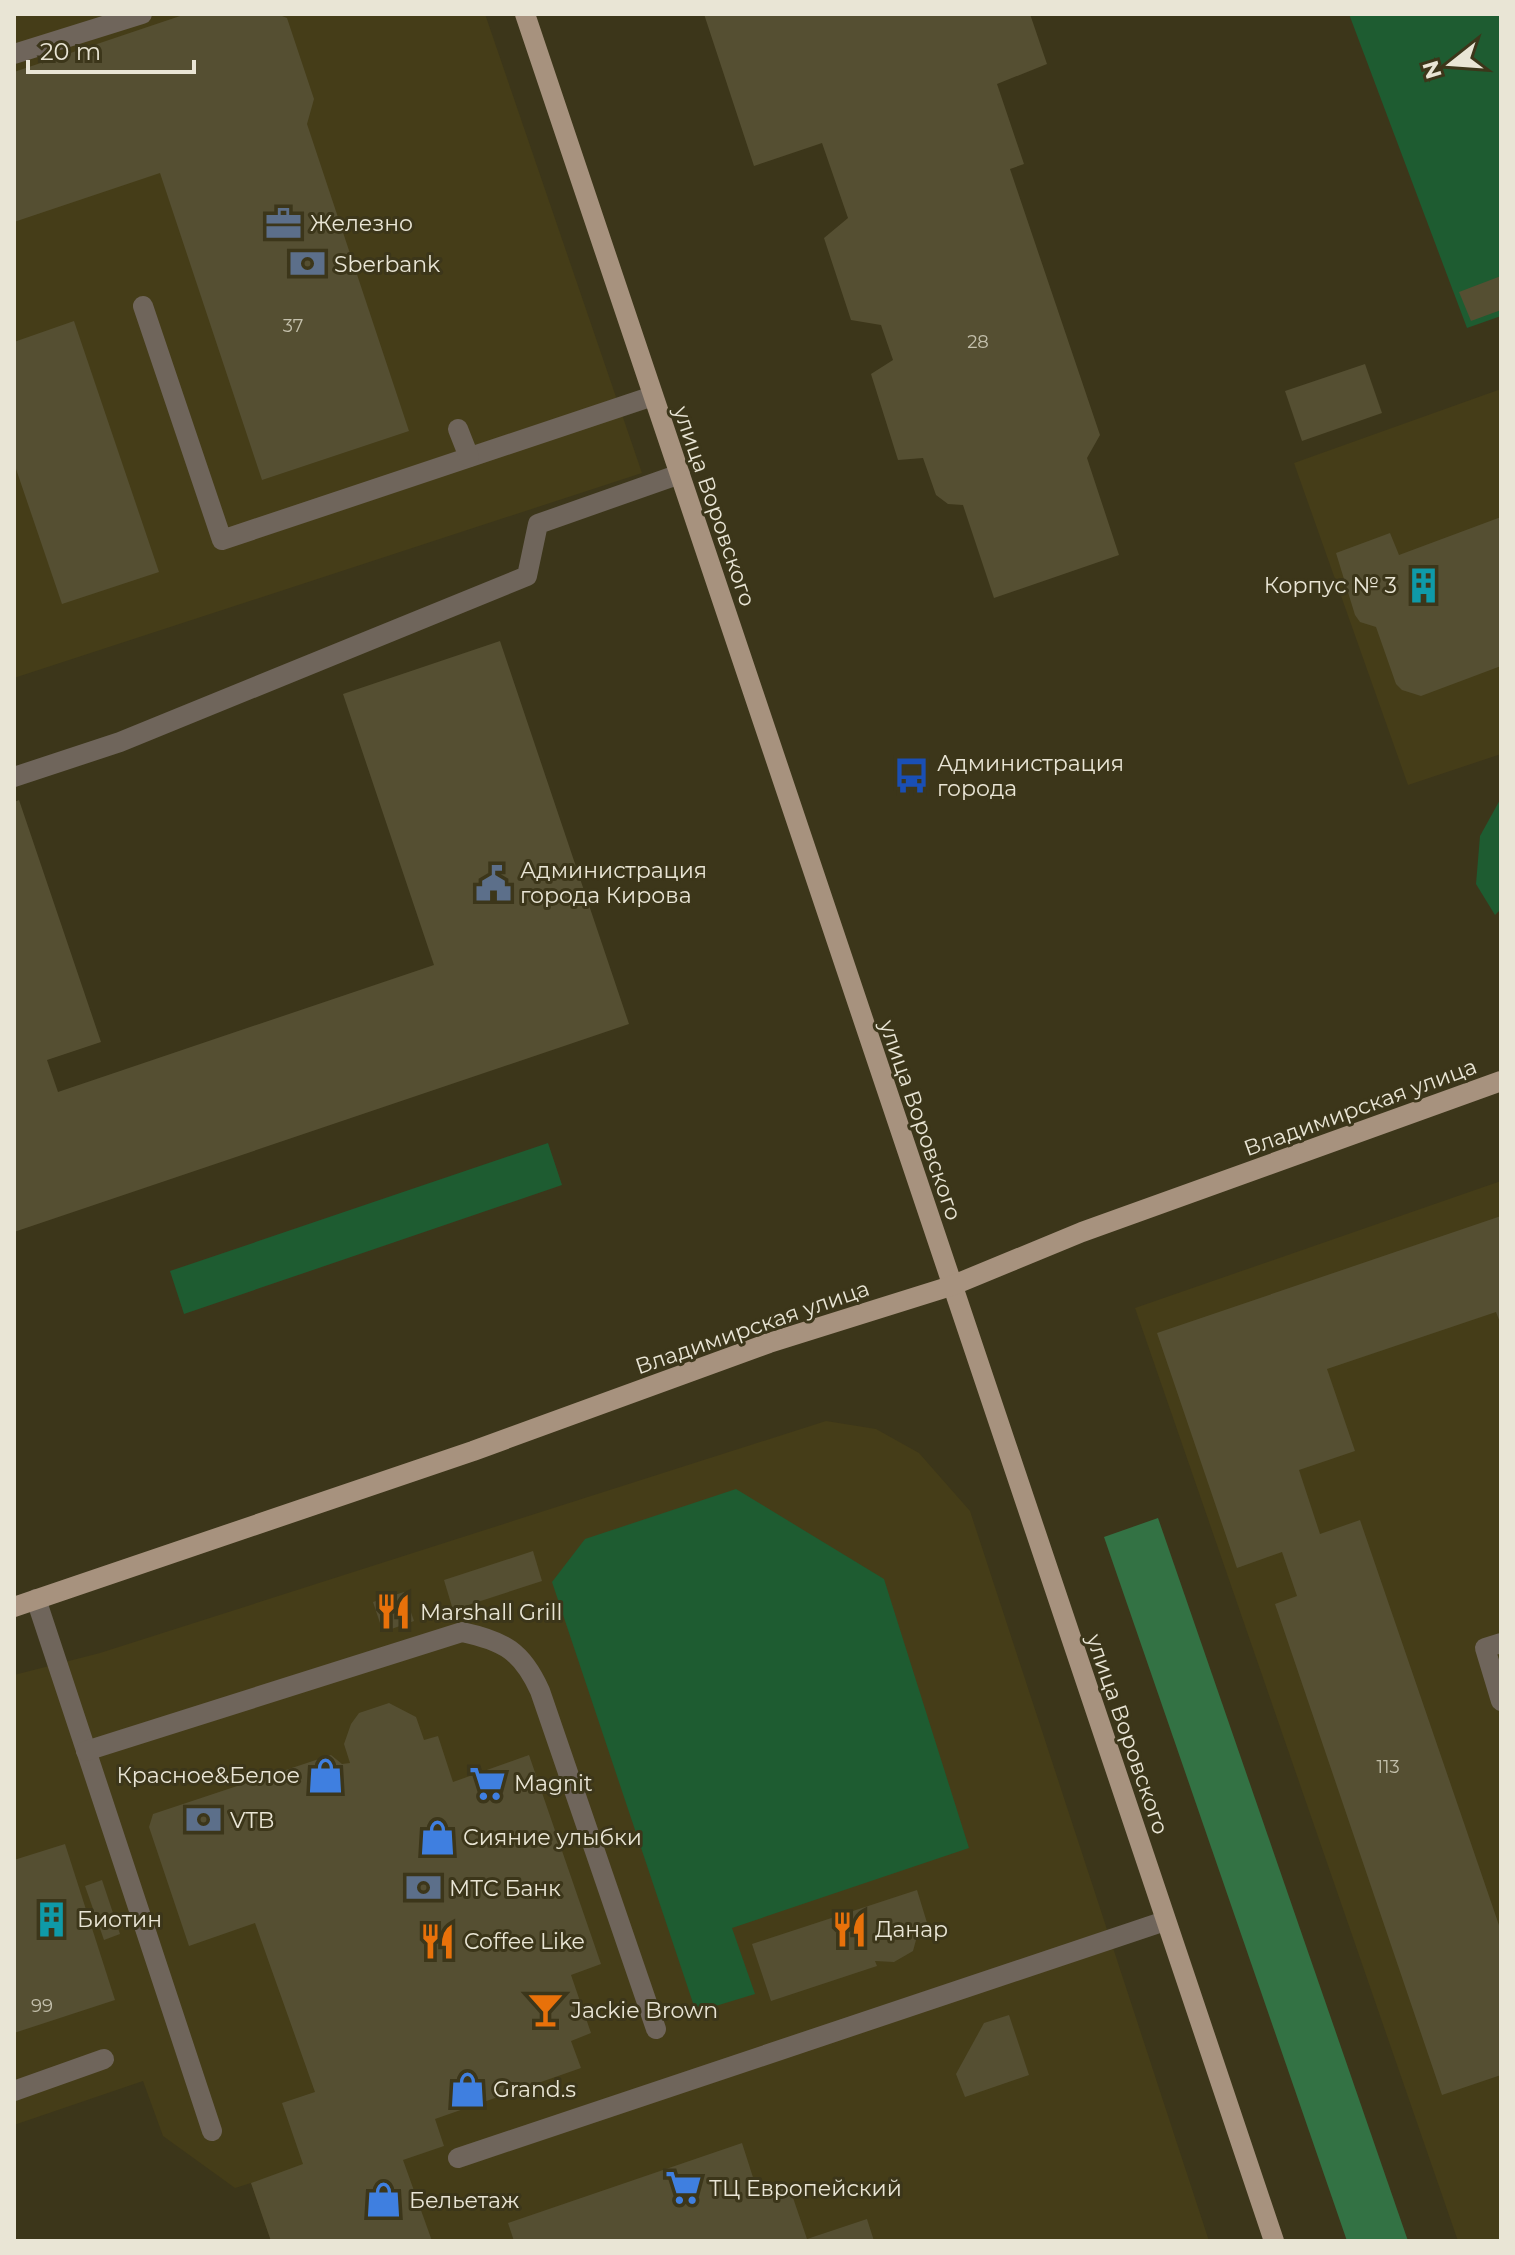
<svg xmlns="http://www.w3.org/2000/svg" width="1515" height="2255" viewBox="0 0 1515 2255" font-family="Montserrat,sans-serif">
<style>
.built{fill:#453d18}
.green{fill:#1e5c31}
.forest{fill:#337244}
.building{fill:#554f32}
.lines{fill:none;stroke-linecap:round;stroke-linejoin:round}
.minor{stroke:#6f655b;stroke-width:20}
.major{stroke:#a7927e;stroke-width:20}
.labels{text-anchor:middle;stroke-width:6;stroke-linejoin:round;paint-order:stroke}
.number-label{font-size:18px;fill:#c4c0ac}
.poi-label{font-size:22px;fill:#e9e5d5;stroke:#3c361a;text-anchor:start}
.street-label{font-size:22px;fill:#e9e5d5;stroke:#3c361a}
</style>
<rect width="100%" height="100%" fill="#3c361a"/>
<g class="built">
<polygon points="14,14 485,14 642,473 14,678"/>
<polygon points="1501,389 1501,754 1408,785 1294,463"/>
<polygon points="1501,1181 1501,2241 1458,2241 1135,1308"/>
<polygon points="826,1421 876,1429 919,1453 970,1511 1209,2241 271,2241 251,2183 235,2188 163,2136 143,2081 14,2125 14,1675 100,1653"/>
</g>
<g class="green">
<polygon points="1349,14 1501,14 1501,316 1467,328"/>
<polygon points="1501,798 1501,909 1495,915 1476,884 1480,836"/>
<polygon points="548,1143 562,1185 184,1314 170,1271"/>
<polygon points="736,1489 884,1579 969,1848 732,1928 755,1994 696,2012 552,1582 585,1539"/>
</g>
<polygon class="forest" points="1158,1518 1408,2241 1347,2241 1104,1537"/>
<g class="building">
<polygon points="186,14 277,14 287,18 314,99 307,124 409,431 262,480 160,173 14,222 14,72"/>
<polygon points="704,14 1030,14 1047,64 997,84 1024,164 1010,169 1100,435 1087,458 1119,555 994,598 963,505 948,504 936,495 923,458 898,460 871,374 893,360 881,325 851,320 824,238 848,218 822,143 754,166"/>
<polygon points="1501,276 1501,310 1471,321 1459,292"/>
<polygon points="74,321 159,572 62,604 14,463 14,342"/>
<polygon points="1365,364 1382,413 1302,441 1285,391"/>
<polygon points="1501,517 1501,666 1421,696 1402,690 1396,684 1376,627 1360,622 1355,615 1336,553 1390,533 1399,555"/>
<polygon points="500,641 629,1024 14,1232 14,802 19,800 101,1042 47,1060 58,1092 434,965 343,694"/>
<polygon points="1501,1216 1501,1325 1496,1312 1327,1369 1355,1451 1299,1470 1320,1534 1360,1520 1501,1931 1501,2075 1442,2095 1275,1604 1297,1596 1282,1552 1237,1568 1157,1333"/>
<polygon points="533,1551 542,1581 453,1610 444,1580"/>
<polygon points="404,1592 414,1621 383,1632 373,1602"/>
<polygon points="389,1703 416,1717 424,1740 438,1736 453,1782 529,1755 601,1964 571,1975 591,2033 571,2041 581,2068 435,2119 444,2146 403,2160 432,2241 271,2241 251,2183 303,2164 282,2103 315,2092 255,1923 189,1946 149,1827 153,1814 331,1755 342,1764 350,1763 344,1744 351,1724 359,1713"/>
<polygon points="65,1844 115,2000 14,2033 14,1860"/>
<polygon points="102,1880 120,1934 104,1940 85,1886"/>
<polygon points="917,1890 928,1926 919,1929 913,1951 894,1962 875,1961 877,1966 771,2001 752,1944"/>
<polygon points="1009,2015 1029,2075 965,2097 956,2074 984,2023"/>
<polygon points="742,2143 758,2193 788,2183 807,2239 867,2219 874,2241 514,2241 508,2223"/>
</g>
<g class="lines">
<g class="minor">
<polyline points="14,54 142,14"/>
<polyline points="143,306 222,540 653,396"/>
<polyline points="458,429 469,457"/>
<polyline points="14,777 120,742 527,576 538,524 680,474"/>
<polyline points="36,1599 212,2131"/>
<polyline points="1501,1643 1485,1648 1501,1701"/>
<path d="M 86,1751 L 462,1632 C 504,1641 522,1651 540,1691 L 656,2029"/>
<polyline points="14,2091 104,2059"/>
<polyline points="458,2158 1165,1921"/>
</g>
<g class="major">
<polyline points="525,14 1274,2241"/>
<polyline points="14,1607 473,1451 769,1343 951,1286 1082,1232 1501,1081"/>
</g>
</g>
<defs>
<symbol id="office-bare" viewBox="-9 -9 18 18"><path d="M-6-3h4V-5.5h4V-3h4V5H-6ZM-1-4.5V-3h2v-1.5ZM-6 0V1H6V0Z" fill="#5c6f8a" stroke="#3c361a" stroke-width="2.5" paint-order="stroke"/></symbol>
<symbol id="bank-bare" viewBox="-9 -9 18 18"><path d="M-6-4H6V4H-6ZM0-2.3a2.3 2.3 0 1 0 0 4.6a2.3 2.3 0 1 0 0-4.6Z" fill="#5c6f8a" stroke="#3c361a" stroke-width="2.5" paint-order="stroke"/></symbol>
<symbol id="building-bare" viewBox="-9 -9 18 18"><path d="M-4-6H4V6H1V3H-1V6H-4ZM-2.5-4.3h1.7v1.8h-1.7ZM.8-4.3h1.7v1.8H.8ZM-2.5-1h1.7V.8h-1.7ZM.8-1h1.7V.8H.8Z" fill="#0f9aa8" stroke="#3c361a" stroke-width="2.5" paint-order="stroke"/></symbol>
<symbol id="bus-bare" viewBox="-9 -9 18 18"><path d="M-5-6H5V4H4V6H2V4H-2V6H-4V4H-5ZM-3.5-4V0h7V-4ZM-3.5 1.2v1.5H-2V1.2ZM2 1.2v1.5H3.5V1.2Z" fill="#1a4fb4" stroke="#3c361a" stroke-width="2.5" paint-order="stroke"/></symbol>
<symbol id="civic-bare" viewBox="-9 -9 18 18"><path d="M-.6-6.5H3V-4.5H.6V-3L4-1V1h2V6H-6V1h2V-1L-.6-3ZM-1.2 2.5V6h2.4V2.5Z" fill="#5c6f8a" stroke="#3c361a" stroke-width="2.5" paint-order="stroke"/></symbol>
<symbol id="restaurant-bare" viewBox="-9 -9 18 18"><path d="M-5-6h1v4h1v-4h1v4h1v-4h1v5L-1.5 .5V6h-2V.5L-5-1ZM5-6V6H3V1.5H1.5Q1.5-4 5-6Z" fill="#e8710a" stroke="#3c361a" stroke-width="2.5" paint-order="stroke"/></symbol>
<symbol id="shop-bare" viewBox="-9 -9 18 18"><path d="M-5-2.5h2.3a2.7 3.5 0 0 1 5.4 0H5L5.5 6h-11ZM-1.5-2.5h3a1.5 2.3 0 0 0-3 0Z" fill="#3f7fe0" stroke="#3c361a" stroke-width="2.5" paint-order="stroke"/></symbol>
<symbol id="supermarket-bare" viewBox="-9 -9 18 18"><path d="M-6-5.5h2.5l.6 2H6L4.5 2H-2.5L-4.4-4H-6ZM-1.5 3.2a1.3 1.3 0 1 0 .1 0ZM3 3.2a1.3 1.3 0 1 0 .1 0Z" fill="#3f7fe0" stroke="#3c361a" stroke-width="2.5" paint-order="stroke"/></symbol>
<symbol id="bar-bare" viewBox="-9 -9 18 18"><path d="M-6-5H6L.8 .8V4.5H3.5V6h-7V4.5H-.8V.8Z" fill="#e8710a" stroke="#3c361a" stroke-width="2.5" paint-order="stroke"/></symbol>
</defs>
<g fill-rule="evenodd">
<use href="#office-bare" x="258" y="198" width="51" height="51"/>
<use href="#bank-bare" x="282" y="238" width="51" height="51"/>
<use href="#building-bare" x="1398" y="560" width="51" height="51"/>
<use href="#bus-bare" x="886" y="750" width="51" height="51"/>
<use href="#civic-bare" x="468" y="858" width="51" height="51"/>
<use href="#restaurant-bare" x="368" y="1586" width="51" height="51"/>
<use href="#shop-bare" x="300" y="1750" width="51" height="51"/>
<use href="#supermarket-bare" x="462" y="1758" width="51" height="51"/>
<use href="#bank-bare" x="178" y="1794" width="51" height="51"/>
<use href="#shop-bare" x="412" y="1812" width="51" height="51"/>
<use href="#bank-bare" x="398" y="1862" width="51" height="51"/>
<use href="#building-bare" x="26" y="1894" width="51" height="51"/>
<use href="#restaurant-bare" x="824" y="1904" width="51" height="51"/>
<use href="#restaurant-bare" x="412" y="1916" width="51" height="51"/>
<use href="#bar-bare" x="520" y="1984" width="51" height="51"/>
<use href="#shop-bare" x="442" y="2064" width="51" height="51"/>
<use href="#supermarket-bare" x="658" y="2162" width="51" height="51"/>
<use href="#shop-bare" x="358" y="2174" width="51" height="51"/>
</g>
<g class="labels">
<g class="number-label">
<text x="293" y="332">37</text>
<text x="978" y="348">28</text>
<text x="1388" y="1773">113</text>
<text x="42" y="2012">99</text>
</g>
<g class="poi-label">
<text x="310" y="231">Железно</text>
<text x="334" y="272">Sberbank</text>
<text x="1397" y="593" text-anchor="end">Корпус № 3</text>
<text x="937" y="771">Администрация<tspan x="937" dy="25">города</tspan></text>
<text x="520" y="878">Администрация<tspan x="520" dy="25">города Кирова</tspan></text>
<text x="420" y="1620">Marshall Grill</text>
<text x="300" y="1783" text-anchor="end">Красное&amp;Белое</text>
<text x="514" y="1791">Magnit</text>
<text x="230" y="1828">VTB</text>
<text x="463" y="1845">Сияние улыбки</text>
<text x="449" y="1896">МТС Банк</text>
<text x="77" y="1927">Биотин</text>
<text x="875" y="1937">Данар</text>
<text x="464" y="1949">Coffee Like</text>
<text x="571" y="2018">Jackie Brown</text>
<text x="493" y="2097">Grand.s</text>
<text x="709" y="2196">ТЦ Европейский</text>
<text x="409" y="2208">Бельетаж</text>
</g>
<g class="street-label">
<text transform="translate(715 506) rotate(71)" y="8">улица Воровского</text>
<text transform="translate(1360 1107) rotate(-20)" y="8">Владимирская улица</text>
<text transform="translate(921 1120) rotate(71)" y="8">улица Воровского</text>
<text transform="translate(752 1327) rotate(-19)" y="8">Владимирская улица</text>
<text transform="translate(1128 1734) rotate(71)" y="8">улица Воровского</text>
</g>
</g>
<rect width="1515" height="2255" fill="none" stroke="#e9e5d5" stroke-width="32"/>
<g transform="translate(1451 64) rotate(253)" stroke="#3c361a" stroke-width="6" paint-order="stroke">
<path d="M0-6L14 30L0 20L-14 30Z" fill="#e9e5d5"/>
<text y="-12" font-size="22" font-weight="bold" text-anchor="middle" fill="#e9e5d5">N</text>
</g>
<path d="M28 60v12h166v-12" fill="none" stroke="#e9e5d5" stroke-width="4"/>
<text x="40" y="60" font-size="24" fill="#e9e5d5" stroke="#3c361a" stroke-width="6" paint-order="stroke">20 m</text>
</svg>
